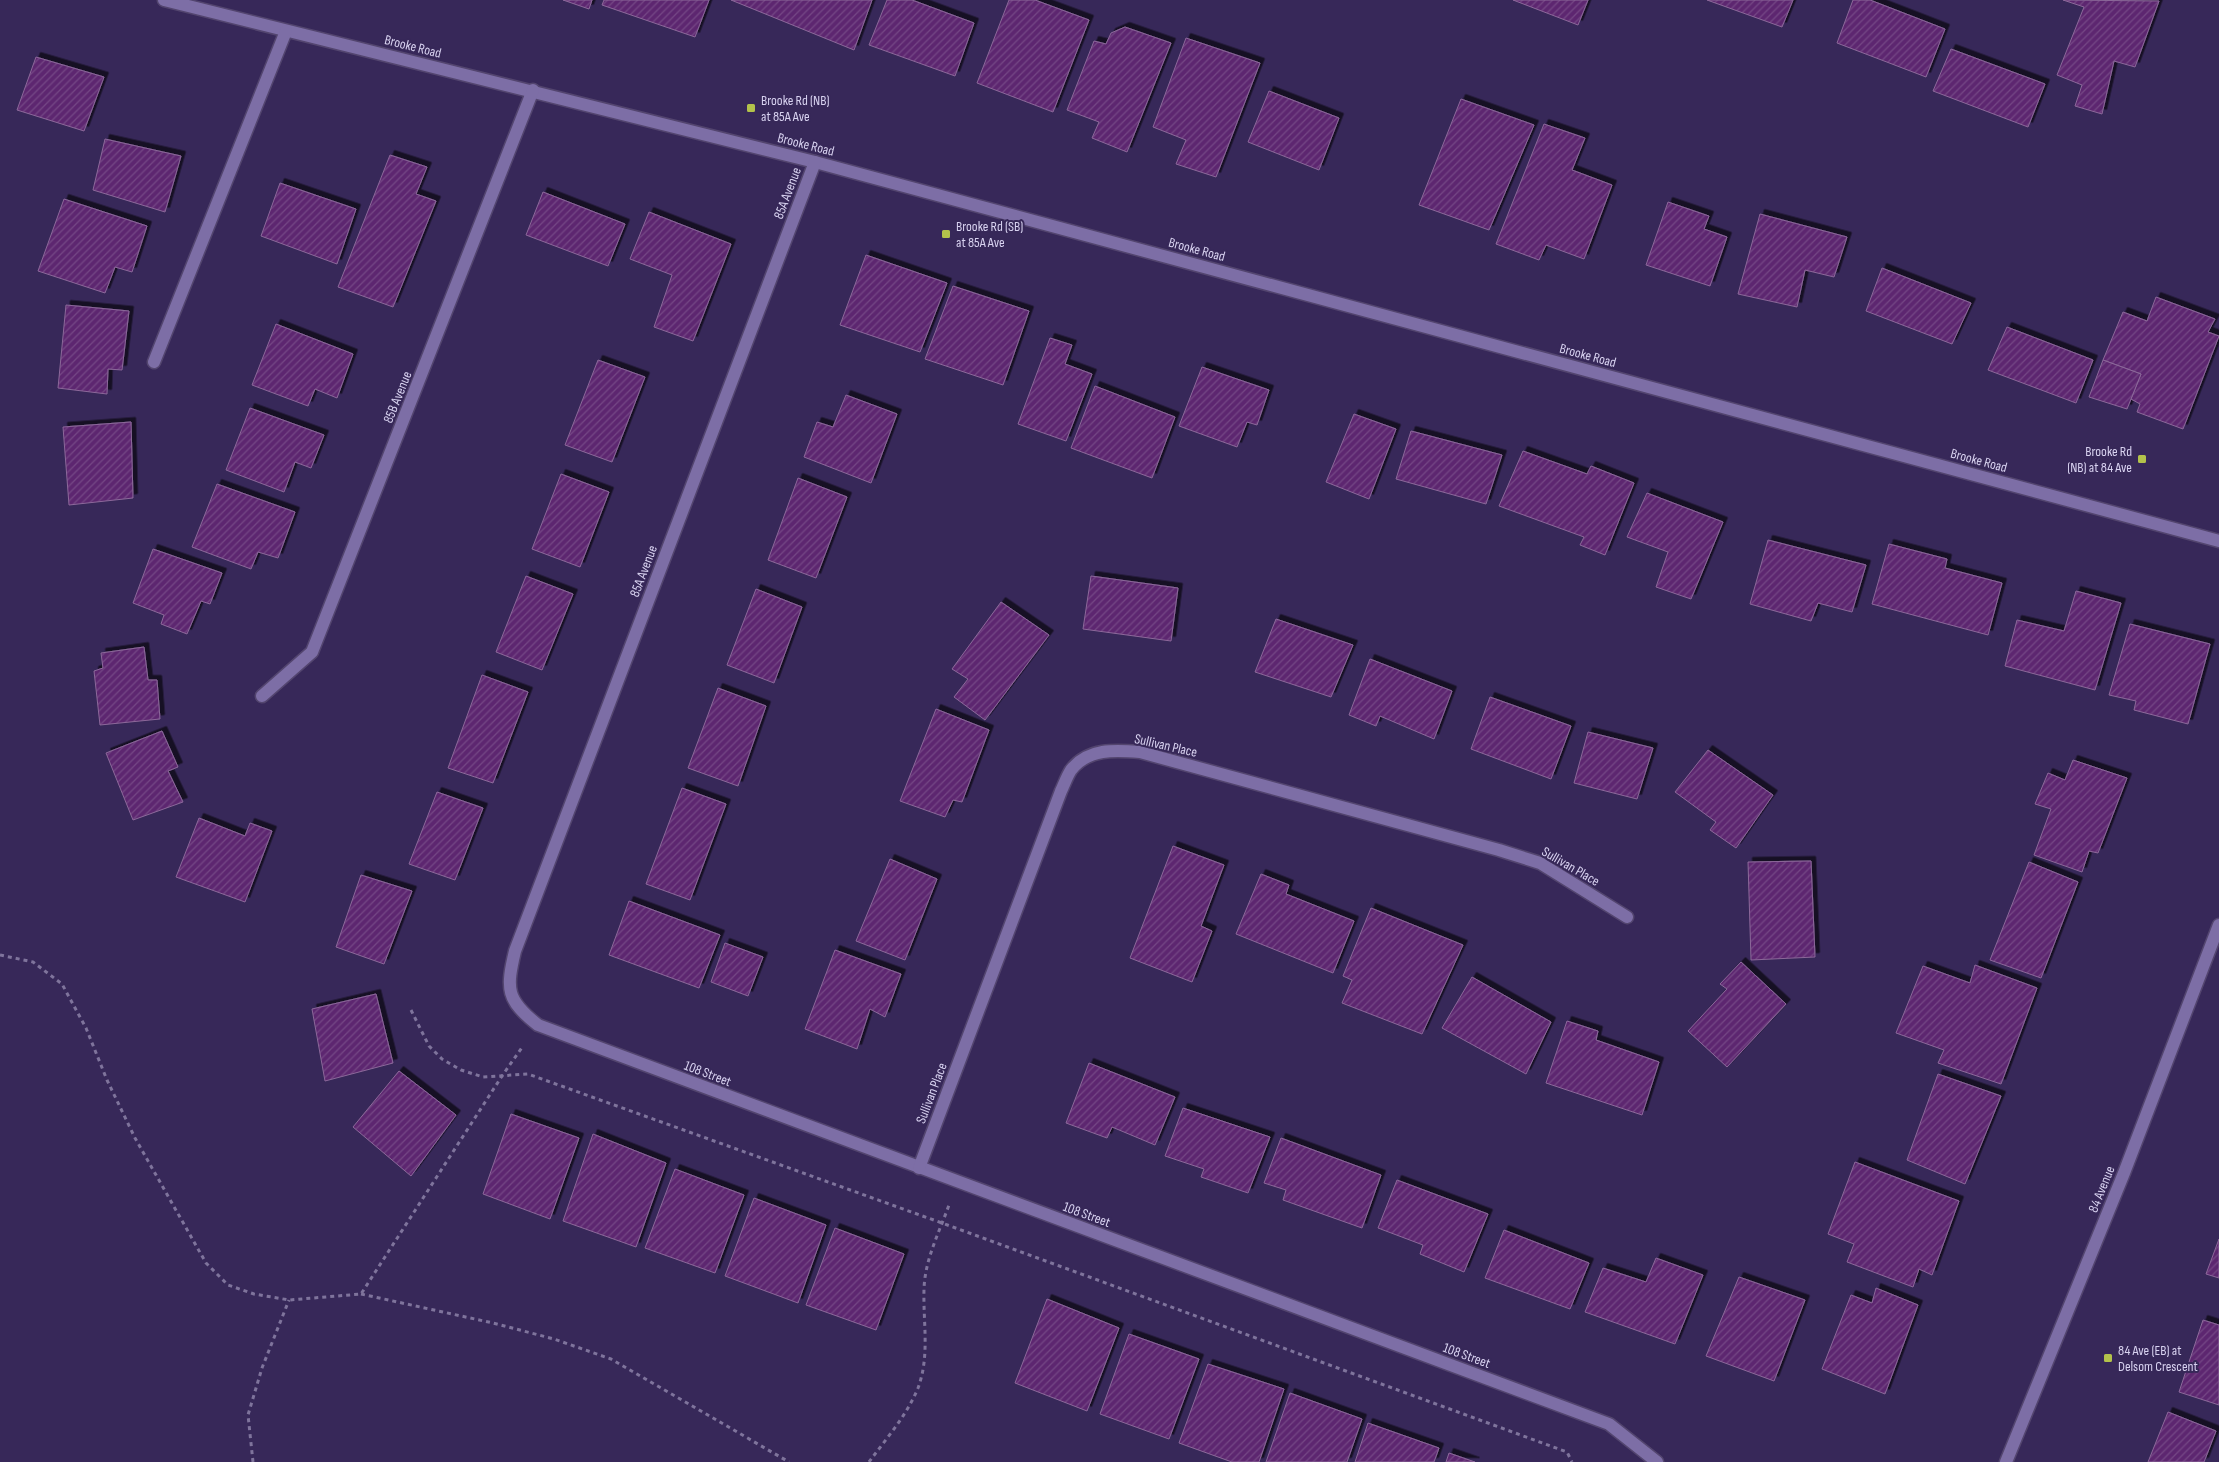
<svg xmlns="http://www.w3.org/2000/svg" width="2219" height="1462" viewBox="0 0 2219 1462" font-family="'Sofia Sans Condensed',sans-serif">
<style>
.building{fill:url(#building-hatch);stroke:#8c689a;filter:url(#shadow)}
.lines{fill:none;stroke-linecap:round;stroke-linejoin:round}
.minor-casing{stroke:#53456f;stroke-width:15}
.path{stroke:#7f749c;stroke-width:3;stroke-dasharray:4 4;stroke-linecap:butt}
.minor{stroke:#7d6ea6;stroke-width:12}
.poi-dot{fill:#b3c24b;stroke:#372859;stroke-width:2}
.labels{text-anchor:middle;stroke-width:4;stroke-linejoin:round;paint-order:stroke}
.street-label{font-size:14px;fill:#d8d2f0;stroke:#372859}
.poi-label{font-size:14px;fill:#d8d2f0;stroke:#372859;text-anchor:start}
</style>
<defs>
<pattern id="building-hatch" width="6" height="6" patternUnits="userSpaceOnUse" patternTransform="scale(1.25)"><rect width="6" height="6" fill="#5d2870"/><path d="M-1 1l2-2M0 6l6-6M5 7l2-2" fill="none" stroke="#744685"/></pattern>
<filter id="shadow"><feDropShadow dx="4.5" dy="-4.5" stdDeviation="0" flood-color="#0009"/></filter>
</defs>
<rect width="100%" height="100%" fill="#372859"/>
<g class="building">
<polygon points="563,0 592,0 589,9"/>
<polygon points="604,0 709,0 695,37 602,5"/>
<polygon points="731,0 872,0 854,50"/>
<polygon points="887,0 912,0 974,23 955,76 869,45"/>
<polygon points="1009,0 1035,0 1089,20 1053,112 977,83"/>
<polygon points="1513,0 1588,0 1578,25"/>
<polygon points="1707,0 1793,0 1782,27"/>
<polygon points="1853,0 1870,0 1945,29 1926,77 1837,43"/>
<polygon points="2063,0 2159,1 2135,67 2114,61 2102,114 2075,106 2082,85 2057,75 2084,7"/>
<polygon points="1125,27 1171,43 1127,152 1092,138 1099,122 1067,110 1094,41 1106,44 1111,33"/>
<polygon points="1186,38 1260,63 1216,177 1176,164 1186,140 1153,127"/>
<polygon points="1951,49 2045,84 2028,127 1933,91"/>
<polygon points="36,57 104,77 84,131 17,110"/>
<polygon points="1269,91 1339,118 1319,170 1248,142"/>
<polygon points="1461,99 1534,125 1489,230 1419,205"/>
<polygon points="1544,124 1585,138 1572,170 1612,185 1584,259 1546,245 1539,260 1496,244"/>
<polygon points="105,139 181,156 165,212 93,190"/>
<polygon points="390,155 427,167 416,194 436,201 393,307 338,287"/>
<polygon points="280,183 356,209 337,264 261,236"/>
<polygon points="543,192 625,224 608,266 526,235"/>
<polygon points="64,199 147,226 132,272 115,267 105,293 38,271"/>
<polygon points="1668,202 1709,216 1704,229 1727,237 1710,286 1646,265"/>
<polygon points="649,212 731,244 693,341 654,327 672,275 630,259"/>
<polygon points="1760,214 1847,237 1834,277 1805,270 1797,307 1738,294"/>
<polygon points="866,255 947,283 920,352 840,325"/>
<polygon points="1882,268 1971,303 1952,344 1866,311"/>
<polygon points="953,286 1029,311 1003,385 925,359"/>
<polygon points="2156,297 2215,319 2208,332 2219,336 2183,429 2137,412 2140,404 2131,399 2141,374 2103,360 2123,312 2147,321"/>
<polygon points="66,305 129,311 122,370 108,369 107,394 58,388"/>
<polygon points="276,324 353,354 337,398 315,389 308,406 252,385"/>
<polygon points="2007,327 2093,360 2076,403 1988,370"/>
<polygon points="1050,338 1072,345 1065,364 1092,374 1066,441 1018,424"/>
<polygon points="598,360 645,377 612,462 565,445"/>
<polygon points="2103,360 2141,374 2127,409 2089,397"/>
<polygon points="1202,367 1269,390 1257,425 1247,422 1237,447 1179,426"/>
<polygon points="1095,386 1175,417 1152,478 1071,448"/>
<polygon points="846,395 897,414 871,483 804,457 817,422 833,427"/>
<polygon points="250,408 324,435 311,468 295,462 284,492 226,470"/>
<polygon points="1354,414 1396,429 1369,499 1326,482"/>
<polygon points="131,422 133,498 69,505 63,427"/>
<polygon points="1411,431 1502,455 1486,504 1396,479"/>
<polygon points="1523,451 1587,474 1591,466 1634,483 1605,555 1580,545 1584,537 1499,506"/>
<polygon points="561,474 609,492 580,567 532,549"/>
<polygon points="798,478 847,497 816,578 768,560"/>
<polygon points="217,484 295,512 278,558 258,552 251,569 192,547"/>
<polygon points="1647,493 1723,522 1691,599 1656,587 1668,552 1627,537"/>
<polygon points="1768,540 1866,565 1852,612 1818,603 1811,621 1750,604"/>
<polygon points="1889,544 1947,559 1945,568 2002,583 1988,635 1872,604"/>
<polygon points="153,549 222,573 210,604 201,601 187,634 161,624 164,615 133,603"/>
<polygon points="526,576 573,594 542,670 496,652"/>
<polygon points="1091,576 1178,588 1171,641 1083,629"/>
<polygon points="756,589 802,607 774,683 727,665"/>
<polygon points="2076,591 2121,603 2095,690 2005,666 2017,620 2064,631"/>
<polygon points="1001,602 1049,635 985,720 954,697 968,679 952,669"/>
<polygon points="1276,619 1353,645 1331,697 1255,672"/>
<polygon points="2130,624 2210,644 2188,724 2134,710 2136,701 2109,695"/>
<polygon points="144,647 148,680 157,680 160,719 100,725 94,671 103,668 101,653"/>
<polygon points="1370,659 1452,691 1434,739 1380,716 1376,726 1349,715"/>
<polygon points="482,675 528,692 493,783 448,768"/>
<polygon points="718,688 766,706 738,786 688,768"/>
<polygon points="1490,697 1571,726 1551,779 1471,749"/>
<polygon points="936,709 989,730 962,802 953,800 945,817 900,801"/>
<polygon points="162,731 178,767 168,771 183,802 133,820 106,753"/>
<polygon points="1588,732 1653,748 1637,799 1574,783"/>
<polygon points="1708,750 1773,795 1736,848 1710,830 1716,822 1675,792"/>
<polygon points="2073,760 2127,778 2098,853 2089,851 2082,872 2034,855 2051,809 2035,804 2048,773 2065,780"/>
<polygon points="682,788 726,804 690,900 646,884"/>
<polygon points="437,792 483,808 455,880 409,864"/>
<polygon points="199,818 245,836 250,823 272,831 245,902 176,877"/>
<polygon points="1173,846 1224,865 1201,926 1212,931 1192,982 1130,958"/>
<polygon points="890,859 937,879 905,960 856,941"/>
<polygon points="1811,861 1815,957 1751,960 1748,862"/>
<polygon points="2029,862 2078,882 2041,978 1990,960"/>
<polygon points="1261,874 1289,885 1286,894 1354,921 1333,973 1236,934"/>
<polygon points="361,875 412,891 384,964 336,947"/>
<polygon points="629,901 720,935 699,988 609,955"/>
<polygon points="1371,908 1463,945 1422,1034 1342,1003 1352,980 1343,976"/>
<polygon points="725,943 763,957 748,996 711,982"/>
<polygon points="835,950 901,974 885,1017 870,1009 857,1049 805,1029"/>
<polygon points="1741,962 1786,1004 1727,1067 1688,1031 1727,989 1720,984"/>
<polygon points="1975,965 2037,988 2001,1084 1938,1063 1944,1050 1896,1033 1923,966 1970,983"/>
<polygon points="1472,977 1551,1022 1526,1074 1442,1028"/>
<polygon points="376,994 393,1063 325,1081 312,1009"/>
<polygon points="1567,1021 1598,1031 1596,1040 1659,1062 1642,1115 1546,1083"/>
<polygon points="1089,1063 1175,1097 1155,1145 1112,1127 1107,1138 1066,1123"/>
<polygon points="399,1071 456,1115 411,1176 353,1127"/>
<polygon points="1938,1074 2001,1096 1965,1184 1907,1160"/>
<polygon points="1183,1108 1270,1137 1248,1193 1201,1177 1204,1169 1165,1156"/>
<polygon points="511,1114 579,1138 550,1219 483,1194"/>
<polygon points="593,1134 666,1163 636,1247 563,1221"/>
<polygon points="1281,1138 1381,1175 1362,1228 1283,1200 1286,1190 1264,1183"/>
<polygon points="1855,1162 1959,1201 1932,1275 1919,1269 1913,1287 1847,1262 1854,1244 1828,1234"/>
<polygon points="675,1169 744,1195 715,1273 645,1248"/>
<polygon points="1397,1180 1488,1214 1464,1272 1420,1254 1423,1245 1378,1228"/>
<polygon points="754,1198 826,1225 798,1303 725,1276"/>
<polygon points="835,1228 904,1254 876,1330 806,1305"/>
<polygon points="1504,1230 1589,1263 1570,1309 1485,1278"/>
<polygon points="2219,1239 2219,1278 2206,1274"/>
<polygon points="1656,1258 1703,1275 1675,1344 1585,1312 1603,1268 1646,1282"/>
<polygon points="1739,1277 1805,1300 1774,1381 1706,1356"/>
<polygon points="1876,1288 1918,1305 1885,1394 1822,1369 1851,1295 1872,1303"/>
<polygon points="1047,1299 1119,1328 1087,1411 1015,1383"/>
<polygon points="2203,1320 2219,1325 2219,1405 2179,1392"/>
<polygon points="1129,1334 1199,1359 1169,1439 1100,1414"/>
<polygon points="1208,1364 1284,1389 1259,1462 1232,1462 1179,1443"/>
<polygon points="1290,1393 1362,1419 1347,1462 1266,1462"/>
<polygon points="2168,1412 2216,1431 2204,1462 2148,1462"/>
<polygon points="1368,1423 1439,1448 1434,1462 1355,1462"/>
<polygon points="1449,1453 1475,1462 1446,1462"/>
</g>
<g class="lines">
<defs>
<g id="minor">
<polyline points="164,0 815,162 2219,541"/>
<path d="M 815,162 L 515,951 C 506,989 506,1000 538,1025 L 1609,1424 L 1657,1462"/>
<polyline points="154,362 286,31"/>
<polyline points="262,696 312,652 533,90"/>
<path d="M 919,1168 L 1061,791 C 1064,785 1067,776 1071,770 C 1088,748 1115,750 1140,752 L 1499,850 L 1540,863 L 1627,917"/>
<polyline points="2006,1462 2124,1173 2219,925"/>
</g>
</defs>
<use href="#minor" class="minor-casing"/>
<g class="path">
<polyline points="0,955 33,962 62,984 86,1028 107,1080 135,1138 206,1263 228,1285 254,1294 289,1300 361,1294 502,1076 523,1046"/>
<polyline points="411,1010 429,1046 442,1059 461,1070 483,1077 528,1074 942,1223 1567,1452 1572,1462"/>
<polyline points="361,1294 493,1323 554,1339 611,1359 789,1462"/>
<polyline points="253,1462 248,1415 262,1368 289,1300"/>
<path d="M 869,1462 C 886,1439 907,1415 918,1388 C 930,1356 923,1323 924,1289 C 925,1259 939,1233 949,1205"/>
</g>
<use href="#minor" class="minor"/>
</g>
<g class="poi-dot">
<rect x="746" y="103" width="10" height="10" rx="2.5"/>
<rect x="941" y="229" width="10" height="10" rx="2.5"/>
<rect x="2137" y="454" width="10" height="10" rx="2.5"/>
<rect x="2103" y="1353" width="10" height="10" rx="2.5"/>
</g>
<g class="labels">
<g class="street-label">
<text transform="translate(413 46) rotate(14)" y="5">Brooke Road</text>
<text transform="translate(806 144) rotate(14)" y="5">Brooke Road</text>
<text transform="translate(787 193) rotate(-69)" y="5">85A Avenue</text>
<text transform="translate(1197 249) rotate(15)" y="5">Brooke Road</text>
<text transform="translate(1588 355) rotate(15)" y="5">Brooke Road</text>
<text transform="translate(397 397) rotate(-68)" y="5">85B Avenue</text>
<text transform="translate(1979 460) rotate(15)" y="5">Brooke Road</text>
<text transform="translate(643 571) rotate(-69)" y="5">85A Avenue</text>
<text transform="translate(1166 745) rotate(13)" y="5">Sullivan Place</text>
<text transform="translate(1571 866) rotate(30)" y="5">Sullivan Place</text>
<text transform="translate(708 1073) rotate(21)" y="5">108 Street</text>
<text transform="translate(931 1093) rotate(-69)" y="5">Sullivan Place</text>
<text transform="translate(2101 1189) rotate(-68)" y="5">84 Avenue</text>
<text transform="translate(1087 1214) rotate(20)" y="5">108 Street</text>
<text transform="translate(1467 1355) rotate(20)" y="5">108 Street</text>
</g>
<g class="poi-label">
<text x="761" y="105">Brooke Rd (NB)<tspan x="761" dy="16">at 85A Ave</tspan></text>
<text x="956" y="231">Brooke Rd (SB)<tspan x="956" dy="16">at 85A Ave</tspan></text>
<text x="2132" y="456" text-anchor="end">Brooke Rd<tspan x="2132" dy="16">(NB) at 84 Ave</tspan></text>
<text x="2118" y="1355">84 Ave (EB) at<tspan x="2118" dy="16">Delsom Crescent</tspan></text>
</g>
</g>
</svg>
